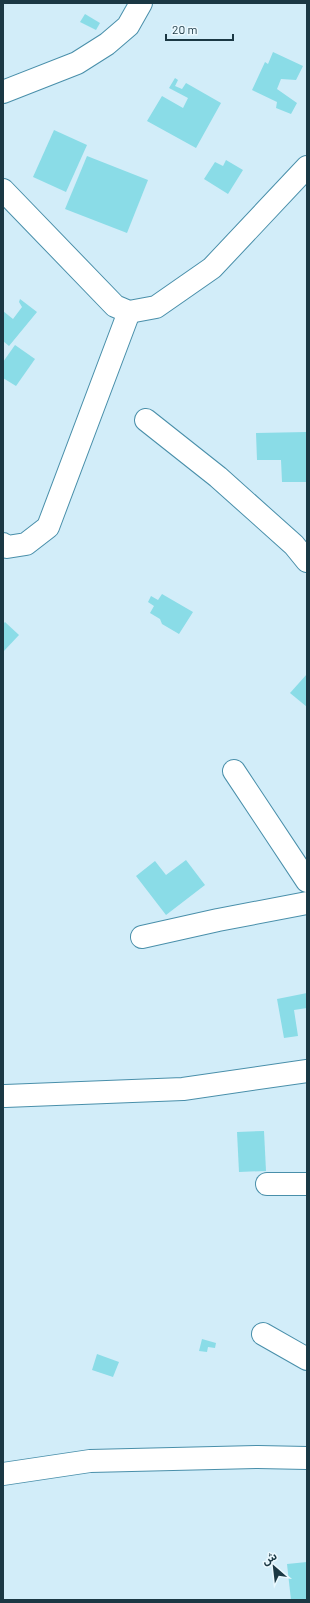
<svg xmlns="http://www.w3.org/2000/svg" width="310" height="1603" viewBox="0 0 310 1603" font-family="Barlow,'Noto Sans Arabic',sans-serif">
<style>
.building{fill:#8adce7}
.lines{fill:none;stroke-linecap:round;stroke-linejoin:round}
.street-casing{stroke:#498faa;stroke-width:24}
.street{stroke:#fff;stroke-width:22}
</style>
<rect width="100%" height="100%" fill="#d2edf9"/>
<g class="building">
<polygon points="85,14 100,23 96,30 80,22"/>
<polygon points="273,52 303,66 296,80 281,79 277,89 297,103 291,114 276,108 277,102 252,90 265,62 268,64"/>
<polygon points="175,78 178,80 175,86 182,89 186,83 221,103 196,148 147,121 162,96 183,108 188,98 169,88"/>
<polygon points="54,130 87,145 66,192 33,177"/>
<polygon points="87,156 148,180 127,233 65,209"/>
<polygon points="226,160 243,170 228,194 204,179 215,162 223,166"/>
<polygon points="20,299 37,312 9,346 3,341 3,311 13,319 22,307 19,302"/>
<polygon points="15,345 35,359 16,386 3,378 3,362"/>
<polygon points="307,432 307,482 282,482 281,460 257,460 256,433"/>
<polygon points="162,594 193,612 179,634 162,624 160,619 150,613 154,606 148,602 151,596 158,600"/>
<polygon points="5,622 19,635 3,652 3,624"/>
<polygon points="307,674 307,707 290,693"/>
<polygon points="186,860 205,885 166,915 136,876 155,861 166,875"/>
<polygon points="307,993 307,1008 294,1010 298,1036 284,1038 277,999"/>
<polygon points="264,1131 266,1171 239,1172 237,1132"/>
<polygon points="202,1339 216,1343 215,1348 208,1347 207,1352 199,1351"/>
<polygon points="97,1354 119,1362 113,1377 92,1370"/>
<polygon points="307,1562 307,1600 291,1600 287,1564"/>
</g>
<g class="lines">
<defs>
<g id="street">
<polyline points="3,92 77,63 107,44 128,26 141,3"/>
<polyline points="3,190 115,306 129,312 156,307 212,268 307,167"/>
<polyline points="146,420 218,477 294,545 307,561"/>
<polyline points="3,544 7,547 26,544 48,527 129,312"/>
<polyline points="234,771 307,881"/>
<polyline points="142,937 218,920 307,903"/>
<polyline points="5,1096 183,1089 307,1071"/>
<polyline points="267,1184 307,1184"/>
<polyline points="263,1334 307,1359"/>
<polyline points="3,1474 90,1461 258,1457 307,1458"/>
</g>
</defs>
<use href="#street" class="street-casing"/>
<use href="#street" class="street"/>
</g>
<rect width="310" height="1603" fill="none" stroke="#1b3844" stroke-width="8"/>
<g transform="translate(274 1567) rotate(332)" stroke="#eaf8fe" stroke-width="3" paint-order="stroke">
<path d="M0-3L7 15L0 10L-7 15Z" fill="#1b3844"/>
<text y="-6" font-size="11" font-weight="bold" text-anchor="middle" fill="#1b3844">ش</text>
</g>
<path d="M166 34v6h67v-6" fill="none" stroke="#1b3844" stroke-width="2"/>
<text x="172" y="34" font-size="12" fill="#1b3844" stroke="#eaf8fe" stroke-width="3" paint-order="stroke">20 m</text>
</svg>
